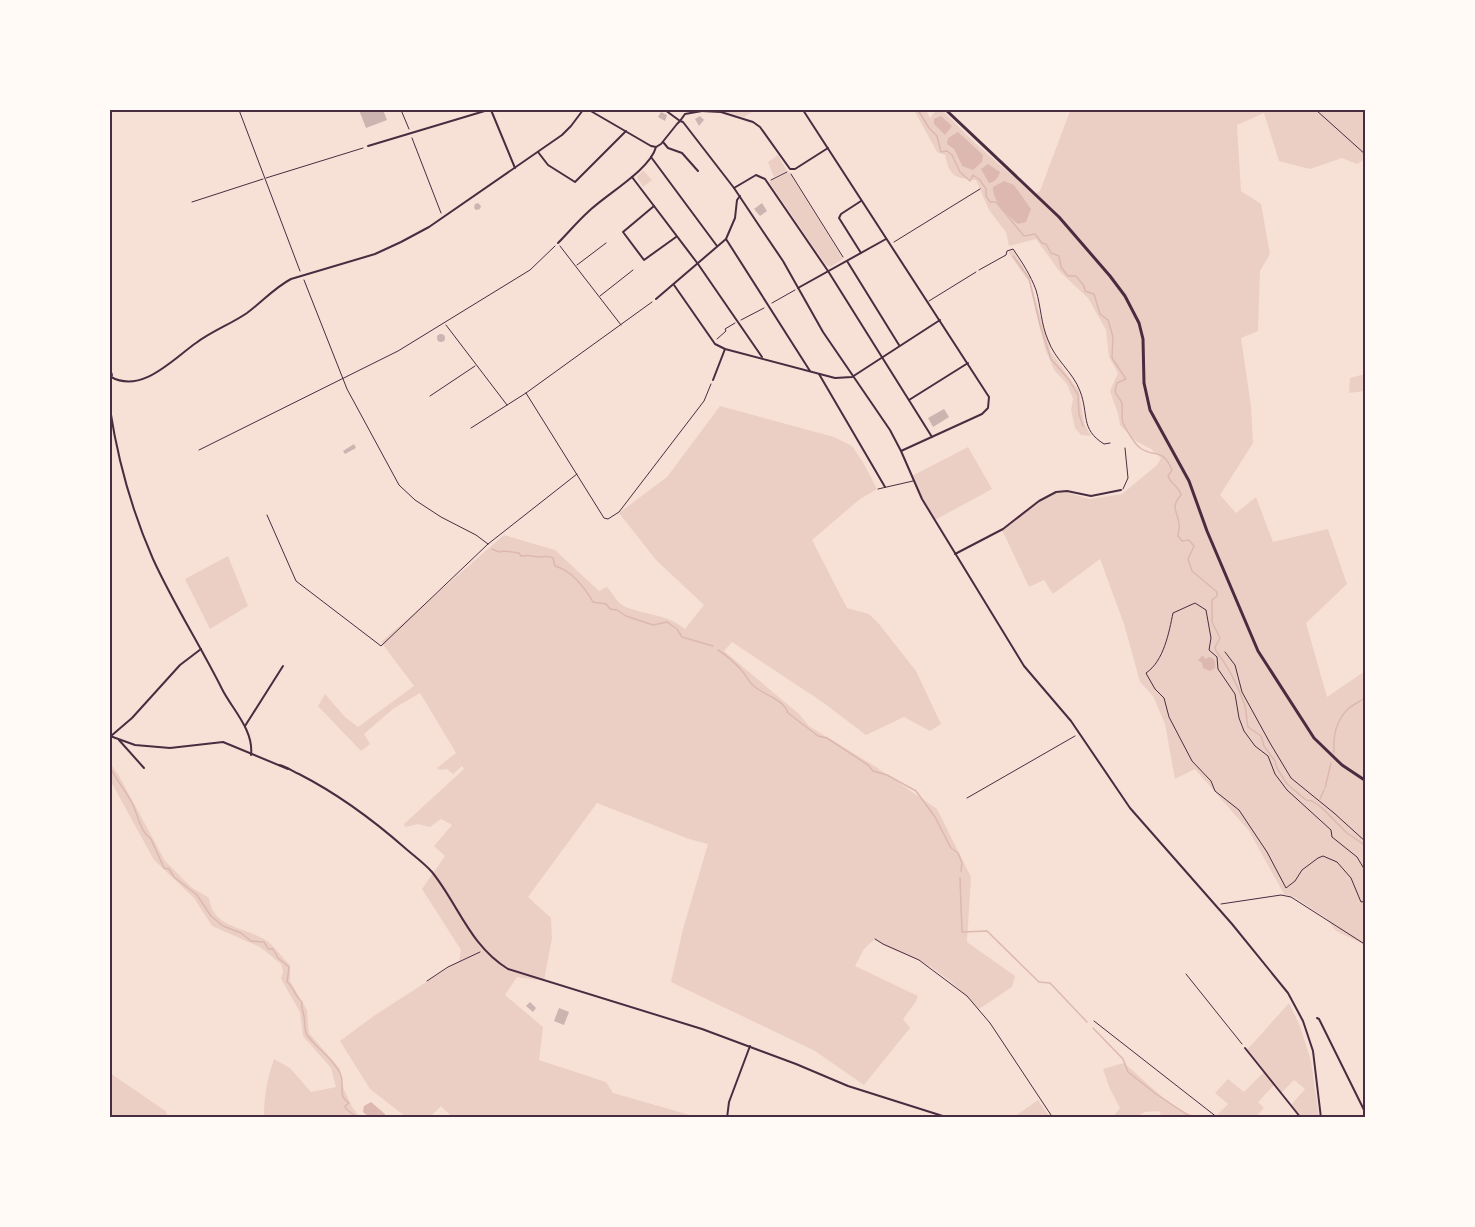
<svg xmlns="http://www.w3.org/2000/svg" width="1475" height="1227" viewBox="0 0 1475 1227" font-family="'Work Sans',sans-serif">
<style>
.green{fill:#ebcfc5;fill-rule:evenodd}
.water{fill:#dcb8b0}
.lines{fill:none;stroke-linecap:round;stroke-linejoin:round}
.stream{stroke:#dcb8b0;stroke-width:1.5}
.building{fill:#ccb4b1}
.path{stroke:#4a2c40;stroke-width:1}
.service{stroke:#4a2c40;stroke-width:1}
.minor{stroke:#4a2c40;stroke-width:2}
.tertiary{stroke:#4a2c40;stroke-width:2}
.secondary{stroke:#4a2c40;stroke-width:3}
.neatline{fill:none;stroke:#4a2c40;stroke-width:2}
</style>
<rect width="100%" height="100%" fill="#f7e1d7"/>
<g class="green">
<polygon points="708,110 755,110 744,117 721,111"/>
<path d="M 914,110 L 926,110 L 930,118 L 936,110 L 942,110 L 974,142 L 1034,195 L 1040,191 L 1070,111 L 1068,110 L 1365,110 L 1365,159 L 1357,164 L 1342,158 L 1310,169 L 1279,161 L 1264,113 L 1237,125 L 1241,191 L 1261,204 L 1270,254 L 1260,271 L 1258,331 L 1241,338 L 1251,406 L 1253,443 L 1220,495 L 1236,513 L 1256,497 L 1273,542 L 1328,529 L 1347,584 L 1306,623 L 1327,697 L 1365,671 L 1365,945 L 1336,931 L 1326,918 L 1294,897 L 1284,894 L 1249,831 L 1195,769 L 1175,779 L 1165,724 L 1153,696 L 1140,682 L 1124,624 L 1100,559 L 1053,594 L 1044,580 L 1029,587 L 1002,530 L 1043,499 L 1062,491 L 1089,499 L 1122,494 L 1157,465 L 1161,458 L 1151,449 L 1136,441 L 1120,425 L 1118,414 L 1110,391 L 1118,373 L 1109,357 L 1106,330 L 1088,298 L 1060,272 L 1036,239 L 1009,246 L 1006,232 L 989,210 L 976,180 C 954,178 950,177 945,155 L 937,152 ZM 958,132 L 962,136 L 962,166 L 954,149 L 951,146 Z"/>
<polygon points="778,155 787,171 774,177 768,162"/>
<polygon points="643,170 652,180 643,187 637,177"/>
<polygon points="789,172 843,259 830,267 826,265 769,182"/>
<polygon points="1010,250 1014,252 1029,277 1051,352 1079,391 1084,423 1091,436 1081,435 1075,428 1071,410 1073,399 1067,384 1054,370 1045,349 1029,282 1009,253"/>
<polygon points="1365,374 1365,391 1349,393 1350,378"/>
<path d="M 720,406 L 834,437 L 852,446 L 864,464 L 877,489 L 860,499 L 812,540 L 847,608 L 869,614 L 879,624 L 916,671 L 941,724 L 930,731 L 904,717 L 866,735 L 821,701 L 732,642 L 724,651 L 799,714 L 809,726 L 876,767 L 937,809 L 971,877 L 967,942 L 1015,976 L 1012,987 L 979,1009 C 962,990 939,970 917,959 C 903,953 886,949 875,939 L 864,949 L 855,966 L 918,996 L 915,1003 L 903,1019 L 910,1028 L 864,1085 L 815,1051 L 671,982 L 683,929 L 708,844 L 689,839 L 597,803 L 528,897 L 551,918 L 552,938 L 544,981 L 517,977 L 505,995 L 543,1027 L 539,1060 L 606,1082 L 613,1093 L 697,1117 L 453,1118 L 441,1106 L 430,1117 L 406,1117 L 370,1089 L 340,1041 L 375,1015 L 459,961 L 461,950 L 422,889 L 445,856 L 434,846 L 452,825 L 441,819 L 430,827 L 418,824 L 405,827 L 404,824 L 464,769 L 462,766 L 453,774 L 447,769 L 440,770 L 437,768 L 456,753 L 420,693 L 393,709 L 364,734 L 370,744 L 361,751 L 318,706 L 325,694 L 345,717 L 358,727 L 414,686 L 381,642 L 504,535 L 555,550 L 599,591 L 607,587 C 614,594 616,603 626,607 C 648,616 665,613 685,629 L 704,605 L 656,560 L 619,513 L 667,477 Z"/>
<polygon points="968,447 992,489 935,520 912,480 912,476"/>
<polygon points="228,556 248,606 210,629 185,579"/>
<path d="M 110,763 L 118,774 L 165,861 L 191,887 L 209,898 C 213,929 245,926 267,941 C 275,947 283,958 290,965 L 290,981 L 307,1010 L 309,1033 L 340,1069 L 343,1087 L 352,1107 L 360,1117 L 264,1117 C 264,1097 267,1079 274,1059 L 290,1068 L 311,1092 L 336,1087 L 331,1068 L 303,1036 L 300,1012 L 281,979 L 283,971 L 281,964 L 260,947 L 212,926 L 194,898 L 154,860 L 110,780 Z"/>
<polygon points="1289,1003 1300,1026 1311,1061 1319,1117 1301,1117 1291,1105 1305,1089 1294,1080 1281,1093 1274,1085 1258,1102 1264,1108 1256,1117 1220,1117 1217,1115 1228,1104 1215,1093 1228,1079 1244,1092 1264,1072 1247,1050"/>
<path d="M 1124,1063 C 1147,1082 1171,1110 1199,1117 L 1162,1117 L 1159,1111 L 1145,1112 L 1136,1117 L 1113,1117 L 1120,1108 L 1110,1089 L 1103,1069 Z"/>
<polygon points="110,1073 167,1112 166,1117 110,1117"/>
<polygon points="1038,1100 1050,1117 1014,1117"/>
</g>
<g class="water">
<polygon points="941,116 952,126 945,135 934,124 934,119"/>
<polygon points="958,132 983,155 982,162 973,170 962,166 954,149 947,144 948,138"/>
<path d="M 988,164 L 1000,172 C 999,177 994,183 989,183 L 981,169 Z"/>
<path d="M 1004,181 L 1014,185 L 1031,209 L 1026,222 L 1018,224 C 1008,216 992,201 993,187 Z"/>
<path d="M 1203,655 L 1205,659 L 1209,657 C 1215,658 1216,663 1215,668 L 1210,671 L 1203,668 L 1202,663 L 1198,660 Z"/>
<polygon points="371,1102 385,1114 384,1117 368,1116 363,1112 364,1106"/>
</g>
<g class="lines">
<g class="stream">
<path d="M 918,110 L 929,128 L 937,136 L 941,152 L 947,151 L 952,155 L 960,172 L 970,181 L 973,175 L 980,180 L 986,189 L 986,196 L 990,202 L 996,202 L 1024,236 L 1035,234 L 1042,243 L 1046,244 L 1051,253 L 1059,256 L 1061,267 L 1068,276 L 1076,276 L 1084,286 L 1085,291 L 1094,294 L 1100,314 L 1108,320 L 1113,337 L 1112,358 L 1126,379 L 1117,383 C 1112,397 1119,393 1122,404 C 1123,410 1121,418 1123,423 C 1125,428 1135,444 1139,447 C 1153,459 1162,446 1172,470 L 1168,476 C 1171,484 1179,487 1181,495 C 1169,508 1179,513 1179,525 C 1180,529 1178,532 1178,536 L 1182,541 L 1189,540 L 1194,546 L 1188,559 L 1192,571 L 1217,592 L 1217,596 L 1212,600 L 1212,622 L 1220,638 L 1215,647 L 1216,651 C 1229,667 1237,684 1244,703 C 1247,711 1246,719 1248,727 L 1261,736 L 1264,746 L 1275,761 L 1277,768 L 1287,784 L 1306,800 L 1312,801 L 1321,807 L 1347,833 L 1363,844 L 1366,850"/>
<polyline points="1013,256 1029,278 1040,325 1051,359 1069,380 1078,395 1079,414 1083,426"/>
<path d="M 492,549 L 499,552 L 504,551 L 519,553 L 521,556 C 532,554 531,557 539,557 C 546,557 547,555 553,558 L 555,566 C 571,570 585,588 593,602 L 606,604 L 610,609 L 617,610 L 626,616 L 653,625 L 667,622 L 677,629 L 682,637 L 713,646"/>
<path d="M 718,650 C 726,655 737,665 743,672 C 747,677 749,683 755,687 C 766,696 783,699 788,713 L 818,736 L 827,738 L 868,765 L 873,771 L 887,775 L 916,791 L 935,817 L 951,848 L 958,853 L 962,863 L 961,871"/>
<path d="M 1334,753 C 1333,735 1336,720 1349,708 C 1354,704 1360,702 1366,697"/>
<path d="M 110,767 C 116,780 126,791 133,805 C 138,816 140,831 151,839 L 164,868 L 169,869 L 174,877 L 197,895 L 211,916 L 223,926 L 241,933 L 251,941 L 264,942 L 268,949 L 273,949 L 278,958 L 289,967 L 287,982 C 294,987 295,997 302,1002 C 301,1008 303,1011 304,1016 C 305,1022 304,1030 307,1035 C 317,1049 331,1056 340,1073 C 346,1085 336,1094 349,1103 L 345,1106 L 346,1109 L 358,1118"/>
<polyline points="1325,788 1331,763"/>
<polyline points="1320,799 1324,790"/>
<polyline points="1366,851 1366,860"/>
<polyline points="960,878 962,932 987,931 1039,982 1050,983 1087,1022"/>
<polyline points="1093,1028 1123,1059 1128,1072 1156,1094 1192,1118"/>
</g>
</g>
<g class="building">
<polygon points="359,110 383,110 387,120 366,128"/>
<polygon points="661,112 667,115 665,121 658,117"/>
<polygon points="700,116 704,120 699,126 695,119"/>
<polygon points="478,203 481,206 480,209 476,210 474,208 475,204"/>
<polygon points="762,203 767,211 760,216 754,209"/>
<circle cx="441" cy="338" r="4"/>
<polygon points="944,409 949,417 933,427 928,418"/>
<polygon points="354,444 356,448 345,454 343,451"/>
<polygon points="530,1002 536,1008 533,1012 526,1006"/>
<polygon points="559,1008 569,1012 564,1025 554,1021"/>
</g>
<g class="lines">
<g class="path">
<polyline points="239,110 300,271"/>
<polyline points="401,110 409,129"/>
<polyline points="1316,110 1366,155"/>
<polyline points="412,138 441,213"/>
<polyline points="791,174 843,257"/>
<polyline points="266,178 363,148"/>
<polyline points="771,180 787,172"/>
<polyline points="192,202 263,179"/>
<polyline points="894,242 980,189"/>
<polyline points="560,246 621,325"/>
<polyline points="577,265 606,243"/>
<path d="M 979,270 L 1006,255 L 1007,251 L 1013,249 C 1022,262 1031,276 1036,290 C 1041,307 1041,324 1048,340 C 1055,360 1073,372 1080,391 C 1089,414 1080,429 1104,444 L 1110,443"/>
<polyline points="304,280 347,389 399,485 415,500 441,517 476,535 488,544"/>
<polyline points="600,296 633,270"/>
<polyline points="772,303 795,290"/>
<polyline points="741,320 764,308"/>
<polyline points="446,325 507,405"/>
<polyline points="717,339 726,331 725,329 735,323"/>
<polyline points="526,393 604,518 608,519 619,512 704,401 711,384"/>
<polyline points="430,396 475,366"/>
<polyline points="471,428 526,393 652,302"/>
<polyline points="199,450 398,351 530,270 555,246"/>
<polyline points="267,515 296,581 381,646 488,544 577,474"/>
<polyline points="1225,652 1235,665 1242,692 1270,743 1291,778 1334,813 1366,842"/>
<polyline points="967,798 1075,736"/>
<path d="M 1366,872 L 1357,857 L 1332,837 L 1331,830 L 1287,790 L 1275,774 L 1268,756 L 1255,746 L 1244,731 L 1239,718 L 1235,694 L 1218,669 L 1217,657 L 1209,650 L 1211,638 L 1206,610 L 1195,603 L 1173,613 C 1169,632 1164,661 1146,673 L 1147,675 L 1155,689 L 1164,698 L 1169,717 L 1192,761 L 1211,781 L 1215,791 L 1239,810 L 1267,852 L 1286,888 L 1295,881 L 1302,870 L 1318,858 L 1323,856 L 1337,862 L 1351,878 L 1361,902 L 1366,901"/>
<polyline points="1221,904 1281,895 1291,897 1366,945"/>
<polyline points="875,939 883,944 919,960 967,996 990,1023 1053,1118"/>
<polyline points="1186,974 1242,1044"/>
<polyline points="427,981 448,967 480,952"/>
<polyline points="1094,1021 1218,1118"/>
</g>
<g class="service">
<polyline points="929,301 976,272"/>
<polyline points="878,489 913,481"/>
<polyline points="1123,489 1128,478 1125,448"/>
</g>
<g class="minor">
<polyline points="491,110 515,168"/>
<polyline points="665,110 680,121 685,114 702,111 701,110"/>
<polyline points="803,110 989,397 988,408 982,414 901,451"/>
<polyline points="702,111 721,112 753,122 760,127 790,169 795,169 828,148"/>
<polyline points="663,142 668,148 682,153 698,171"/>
<polyline points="368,146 488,110"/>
<polyline points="538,152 548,165 575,182 626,131"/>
<polyline points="651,157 717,246"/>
<polyline points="632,177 698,264 762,357"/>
<polyline points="734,188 756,175 765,179 828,271 932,437"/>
<polyline points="654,206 623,232 644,260 676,237"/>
<polyline points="726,239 810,371"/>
<path d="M 558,243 C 568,233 577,222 588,212 C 605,195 650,170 656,147"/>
<polyline points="861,253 839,218 841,214 861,201"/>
<polyline points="847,261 899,345"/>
<polyline points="674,285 715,344 725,349 835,378 852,377 940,320"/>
<polyline points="798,288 886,239"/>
<polyline points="656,299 726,239 735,218 737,200 740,196"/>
<polyline points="819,374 885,487"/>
<polyline points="713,380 725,349"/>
<polyline points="909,400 968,363"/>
<path d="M 110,409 C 118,461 132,511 153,559 C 173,603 200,645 222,689 C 232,709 254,730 251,755"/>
<polyline points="955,554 1003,529 1039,501 1056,492 1067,491 1091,496 1121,490"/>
<polyline points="245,726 283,666"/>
<polyline points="111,736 132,718 180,665 201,649"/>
<polyline points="119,740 144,768"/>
<polyline points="1317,1018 1319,1019 1366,1114"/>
<polyline points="1245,1048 1301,1118"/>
<polyline points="727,1118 729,1102 750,1046"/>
</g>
<g class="tertiary">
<polyline points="589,110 651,146 656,147 661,144 677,124 680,121 683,122 734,188 762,230 783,261 823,332 890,430 901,451 922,499 1024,666 1071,721 1130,808 1232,924 1288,993 1303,1021 1313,1051 1321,1118"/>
<polyline points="110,369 112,375 110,380"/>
<path d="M 111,377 C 142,394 173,359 196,343 C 212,331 231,324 247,313 C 262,302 274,288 291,279 L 375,254 L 401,242 L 429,227 L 562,135 L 571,126 L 583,110"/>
<polyline points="110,736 135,745 170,748 223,742 288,769"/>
<path d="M 279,765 C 286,766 292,771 299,774 C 338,794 372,819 405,848 C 414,856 424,863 432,872 C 458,904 470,946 508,969 L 702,1029 L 796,1064 L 848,1086 L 949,1118"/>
</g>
<polyline class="secondary" points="946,110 1059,217 1110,276 1125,296 1139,323 1143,339 1144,383 1150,410 1189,481 1207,531 1258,651 1314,738 1342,765 1366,781"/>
</g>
<rect width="1475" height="1227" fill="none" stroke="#fffaf5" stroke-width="222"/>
<rect x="111" y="111" width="1253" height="1005" class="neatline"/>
</svg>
